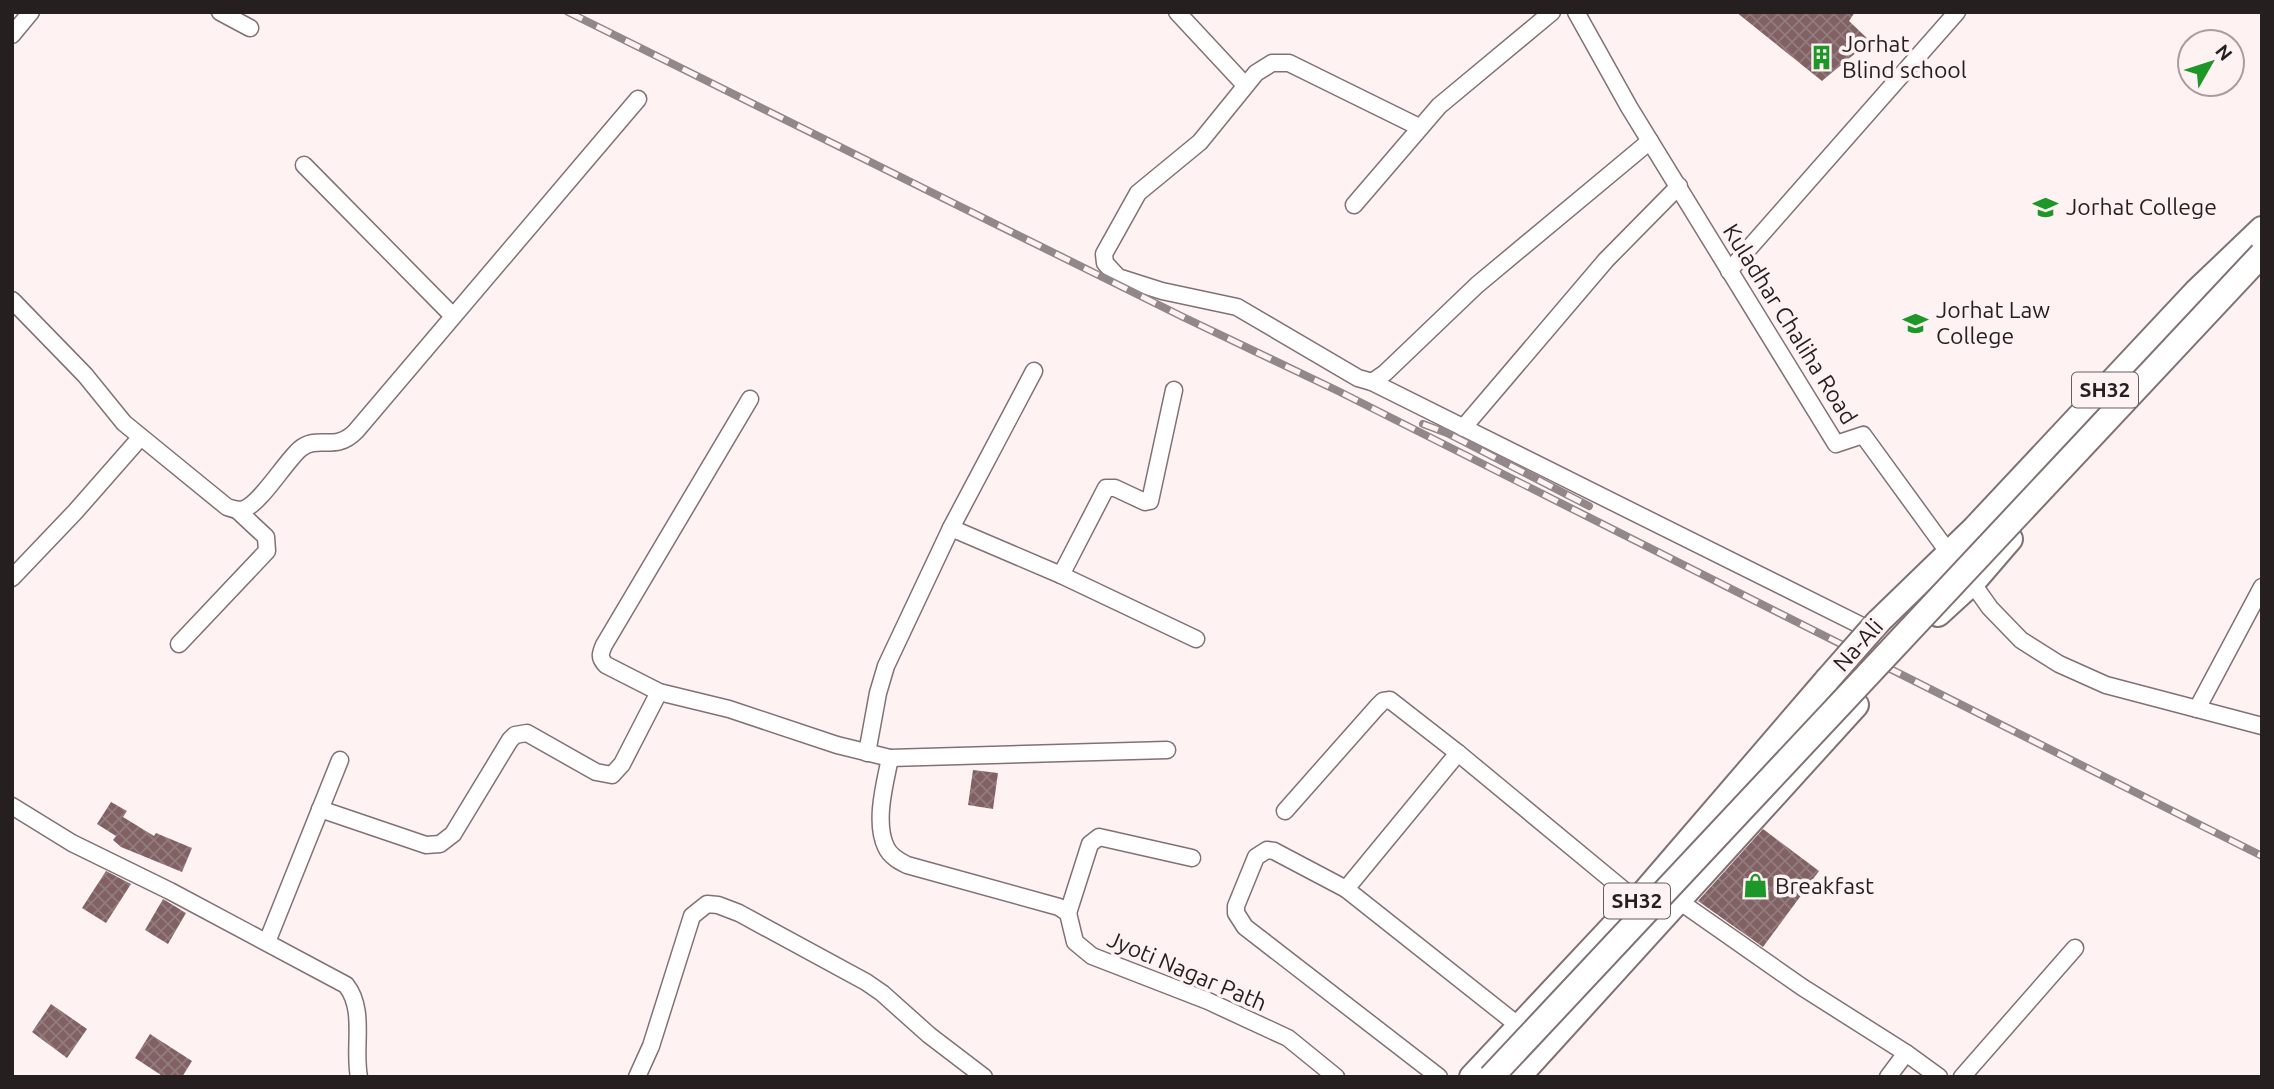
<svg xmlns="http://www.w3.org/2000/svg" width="2274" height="1089" viewBox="0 0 2274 1089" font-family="Ubuntu,sans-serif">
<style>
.building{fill:url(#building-cross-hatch)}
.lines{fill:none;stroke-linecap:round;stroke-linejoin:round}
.street-casing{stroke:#827172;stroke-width:19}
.primary-casing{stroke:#827172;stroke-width:28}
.street{stroke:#fff;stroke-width:16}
.primary{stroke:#fff;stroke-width:24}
.rail-casing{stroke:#928889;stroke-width:8}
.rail{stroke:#fef2f3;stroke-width:5;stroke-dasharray:16;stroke-linecap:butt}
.primary-bridge-casing{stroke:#827172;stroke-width:28;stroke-linecap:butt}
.primary-bridge{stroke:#fff;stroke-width:24}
.labels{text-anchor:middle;stroke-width:7;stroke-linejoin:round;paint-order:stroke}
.shield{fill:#fef2f3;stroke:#675e5f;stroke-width:2}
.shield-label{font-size:21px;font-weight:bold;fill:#261f1f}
.poi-label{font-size:23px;fill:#261f1f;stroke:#fef2f3;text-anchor:start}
.street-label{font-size:23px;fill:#261f1f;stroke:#fef2f3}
</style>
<defs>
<pattern id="building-cross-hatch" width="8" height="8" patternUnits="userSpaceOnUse" patternTransform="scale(1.75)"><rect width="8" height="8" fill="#816164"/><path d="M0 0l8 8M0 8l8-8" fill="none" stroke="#937c7e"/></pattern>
</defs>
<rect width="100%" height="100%" fill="#fef2f3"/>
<g class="building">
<polygon points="1736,12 1855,12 1849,21 1870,41 1822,81"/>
<polygon points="973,770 998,773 993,809 968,805"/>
<polygon points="111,802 127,811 123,817 154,836 156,833 192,848 182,872 121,847 113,840 116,836 97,824"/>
<polygon points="1763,829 1819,871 1763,947 1698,901"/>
<polygon points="106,871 131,884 106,923 82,908"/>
<polygon points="163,899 186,913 168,944 145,930"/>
<polygon points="51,1004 87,1029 67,1058 32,1032"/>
<polygon points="150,1034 192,1061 182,1077 164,1077 135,1058"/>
</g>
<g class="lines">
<defs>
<g id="street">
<polyline points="220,12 250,28"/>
<polyline points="1177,12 1245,85"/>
<polyline points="1576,12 1629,107 1836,444 1863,435 1954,560"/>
<polyline points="12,35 31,12"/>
<polyline points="1419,127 1289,63 1272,63 1256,73 1200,142 1138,193 1104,254 1105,263 1118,277 1162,291 1237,307 1358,378 1372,382 1385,373 1477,285 1650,141"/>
<polyline points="304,165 453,316"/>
<polyline points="1354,205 1439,106 1552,12"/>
<polyline points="1729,271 1957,12"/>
<path d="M 12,300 L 85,375 L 124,423 L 227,507 C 233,509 238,511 244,509 C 261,503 285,462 300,449 C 318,434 335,453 356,431 L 638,99"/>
<polyline points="1372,382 1870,630"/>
<path d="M 750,399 L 604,645 C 600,654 599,658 606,665 L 659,692 L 729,709 L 837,745 L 890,758 L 1167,750"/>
<polyline points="1463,428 1606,260 1679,186"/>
<polyline points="951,528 1034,371"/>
<polyline points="1061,575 1106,488 1115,488 1145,502 1150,501 1174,390"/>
<polyline points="1968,577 1990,608 2021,640 2059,664 2106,685 2262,726"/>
<polyline points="12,578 75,512 140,438"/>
<polyline points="179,644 267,551 266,537 237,510"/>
<polyline points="2197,709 2262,587"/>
<polyline points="867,753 878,693 886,666 951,528 1061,575 1196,639"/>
<polyline points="1458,753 1346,889 1519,1026"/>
<path d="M 890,758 C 885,783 874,822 886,847 C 890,856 899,861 907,865 L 1059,907 L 1068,913 L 1075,942 L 1092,956 L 1208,1001 L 1288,1038 L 1336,1077"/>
<path d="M 12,806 L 72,843 L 170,891 L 346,985 C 366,1010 353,1047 359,1077"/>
<polyline points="320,809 426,845 440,844 453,834 510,740 515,735 527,733 596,772 612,775 622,764 659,692"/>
<polyline points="1285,811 1377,707 1383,701 1390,700 1458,753 1637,901"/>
<polyline points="1346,889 1274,851 1267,850 1256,857 1236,906 1236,913 1245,927 1439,1077"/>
<polyline points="1679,901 1802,987 1906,1053 1939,1077"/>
<polyline points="1068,913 1090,844 1099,837 1192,858"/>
<polyline points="267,942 340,760"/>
<polyline points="637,1077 651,1046 692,916 707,904 718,905 739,913 866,982 882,993 929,1035 984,1077"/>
<polyline points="1888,1077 1906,1053"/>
<polyline points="1962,1077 2075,948"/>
</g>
<g id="primary">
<polyline points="1938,614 1973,582 2010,539"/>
<polyline points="1878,622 1975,528 2196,292 2262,229"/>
<polyline points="1472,1077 1637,901 1827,680"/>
<polyline points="1518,1077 1856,705"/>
</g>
</defs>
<use href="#street" class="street-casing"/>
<use href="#primary" class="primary-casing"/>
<use href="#street" class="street"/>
<use href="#primary" class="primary"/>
<defs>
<g id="rail">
<polyline points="568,12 1183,317 1338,391 2262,856"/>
<polyline points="1423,424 1447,433 1589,506"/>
</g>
</defs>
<use href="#rail" class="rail-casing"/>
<use href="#rail" class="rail"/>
<defs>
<g id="primary-bridge">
<polyline points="1827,680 1878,622"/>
<polyline points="1491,1077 2262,254"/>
</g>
</defs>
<use href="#primary-bridge" class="primary-bridge-casing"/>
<use href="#primary-bridge" class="primary-bridge"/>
</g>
<defs>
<symbol id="building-bare" viewBox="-9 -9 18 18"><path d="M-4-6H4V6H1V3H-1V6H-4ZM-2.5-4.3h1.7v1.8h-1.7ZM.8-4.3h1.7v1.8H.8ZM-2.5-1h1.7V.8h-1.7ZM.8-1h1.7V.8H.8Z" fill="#1c9728" stroke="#fef2f3" stroke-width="2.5" paint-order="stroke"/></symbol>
<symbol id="university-bare" viewBox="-9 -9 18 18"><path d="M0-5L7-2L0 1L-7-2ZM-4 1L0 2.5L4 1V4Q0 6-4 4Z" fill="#1c9728" stroke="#fef2f3" stroke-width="2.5" paint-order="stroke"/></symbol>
<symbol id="shop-bare" viewBox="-9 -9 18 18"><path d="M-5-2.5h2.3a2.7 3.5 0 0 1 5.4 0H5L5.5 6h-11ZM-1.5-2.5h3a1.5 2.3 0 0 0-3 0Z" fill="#1c9728" stroke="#fef2f3" stroke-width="2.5" paint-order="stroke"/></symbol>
</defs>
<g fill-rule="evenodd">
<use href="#building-bare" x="1804" y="40" width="35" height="35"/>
<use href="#university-bare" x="2028" y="190" width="35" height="35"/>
<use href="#university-bare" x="1898" y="306" width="35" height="35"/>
<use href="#shop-bare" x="1738" y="868" width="35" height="35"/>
</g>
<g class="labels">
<g class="shield">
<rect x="2072" y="372.5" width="66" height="35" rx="5"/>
<rect x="1604" y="883.5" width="66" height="35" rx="5"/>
</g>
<g class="shield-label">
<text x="2105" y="397">SH32</text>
<text x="1637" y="908">SH32</text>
</g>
<g class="poi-label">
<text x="1842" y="52">Jorhat<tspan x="1842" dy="26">Blind school</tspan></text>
<text x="2066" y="215">Jorhat College</text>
<text x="1936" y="318">Jorhat Law<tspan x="1936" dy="26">College</tspan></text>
<text x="1775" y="894">Breakfast</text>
</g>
<g class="street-label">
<text transform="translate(1790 324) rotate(58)" y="8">Kuladhar Chaliha Road</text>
<text transform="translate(1858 645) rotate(-48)" y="8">Na-Ali</text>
<text transform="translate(1187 971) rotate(23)" y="8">Jyoti Nagar Path</text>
</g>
</g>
<rect width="2274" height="1089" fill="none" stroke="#261f1f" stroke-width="28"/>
<g transform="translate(2211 63) rotate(51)"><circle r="33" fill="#fef2f3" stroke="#a89e9e" stroke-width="2"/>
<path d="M0-5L12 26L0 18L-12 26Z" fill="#1c9728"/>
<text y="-10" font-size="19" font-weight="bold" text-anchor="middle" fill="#261f1f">N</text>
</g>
</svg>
